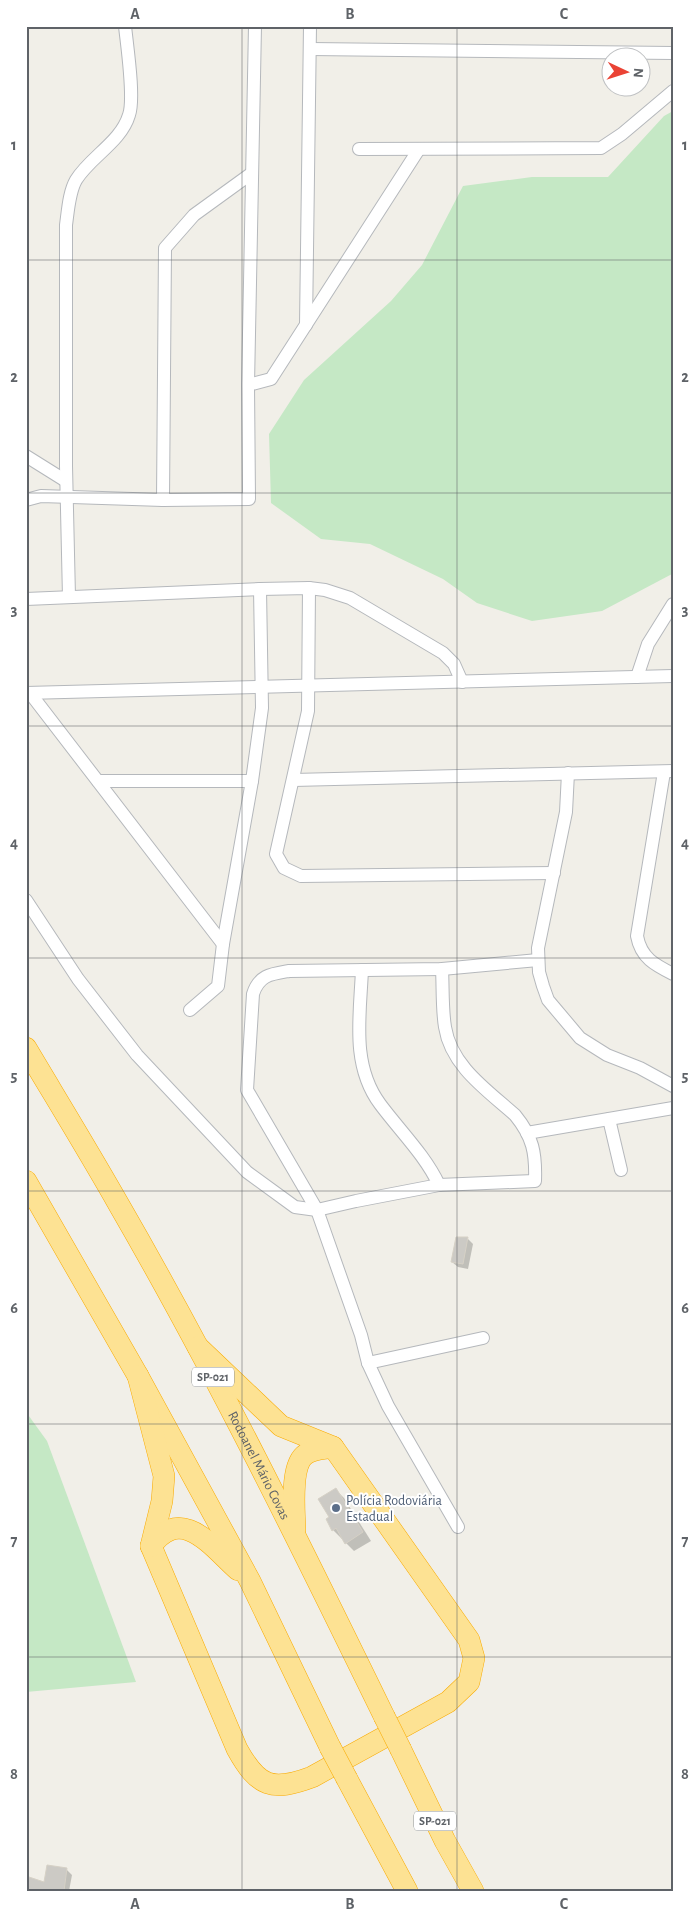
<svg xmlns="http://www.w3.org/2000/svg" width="699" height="1917" viewBox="0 0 699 1917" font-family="'Alegreya Sans',sans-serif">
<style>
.green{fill:#c5e8c5}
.shadow{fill:#0003}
.building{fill:#cccac5;stroke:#d6d1c6}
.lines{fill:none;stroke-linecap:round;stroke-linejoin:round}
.minor-casing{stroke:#b5b8bc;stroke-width:14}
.motorway-casing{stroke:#f9ab00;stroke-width:22}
.minor{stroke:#fff;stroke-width:12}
.motorway{stroke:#fde293;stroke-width:21}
.motorway-bridge-casing{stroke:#f9ab00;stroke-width:22;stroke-linecap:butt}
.motorway-bridge{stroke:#fde293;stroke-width:21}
.grid{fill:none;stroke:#5f6368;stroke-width:1;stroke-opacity:0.55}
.service-dot{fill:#5c6f8a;stroke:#fff;stroke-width:2}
.labels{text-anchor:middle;stroke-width:4;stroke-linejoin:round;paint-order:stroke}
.shield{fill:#fff;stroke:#8f9295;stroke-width:1}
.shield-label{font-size:12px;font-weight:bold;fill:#5f6368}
.street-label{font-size:14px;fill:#5f6368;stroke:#fff}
.service-label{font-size:14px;fill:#4e5e75;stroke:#fff;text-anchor:start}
.neatline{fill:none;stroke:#5f6368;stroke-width:2}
.grid-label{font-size:16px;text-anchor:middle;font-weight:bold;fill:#5f6368}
</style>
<rect width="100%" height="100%" fill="#f1efe8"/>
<g class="green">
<polygon points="673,111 672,574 602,611 532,621 477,603 443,579 370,544 321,539 271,503 269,434 304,380 391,301 422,265 463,186 532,177 608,177 664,116"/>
<polygon points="26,1412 47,1441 136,1682 26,1692"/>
</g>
<g class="shadow">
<polygon points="468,1239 473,1244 468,1269 458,1267 452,1262"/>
<polygon points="335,1489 344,1498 371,1541 354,1551 333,1530 330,1518"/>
<polygon points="66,1869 72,1875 69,1891 26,1891 45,1883"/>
</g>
<g class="building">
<polygon points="456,1237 468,1237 463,1264 451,1262"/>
<polygon points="336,1488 363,1532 345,1544 336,1528 332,1531 326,1519 329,1517 318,1499"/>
<polygon points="47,1865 67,1868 64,1891 26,1891 26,1876 44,1882"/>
</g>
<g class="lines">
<defs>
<g id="minor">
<polyline points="310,49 673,53"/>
<polyline points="359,149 601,148 622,134 673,91"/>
<polyline points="306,325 310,26"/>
<polyline points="248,385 271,379 419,149"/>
<polyline points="26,456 66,481"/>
<polyline points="26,500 41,496 163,500 249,499 248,385 255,26"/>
<polyline points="163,500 165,248 194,215 252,173"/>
<polyline points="309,588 308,711 276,854 284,868 301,876 554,873"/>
<path d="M 69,597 L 66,466 L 66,225 C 68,211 69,192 76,180 C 90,157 121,142 129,115 C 135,98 127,46 125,26"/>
<polyline points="26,599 260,589 309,588 325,590 350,598 443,653 454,664 462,682"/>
<polyline points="637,677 648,644 673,604"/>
<polyline points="26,693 673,676"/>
<polyline points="30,693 223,944"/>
<path d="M 664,772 L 637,936 C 641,958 655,965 673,974"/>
<polyline points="568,773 566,812 538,948 539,972 543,986 548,1000 580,1038 607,1055 640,1068 673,1086"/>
<polyline points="293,780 673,771"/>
<polyline points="98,781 252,781"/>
<path d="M 26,900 L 78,979 L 137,1055 L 247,1172 L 295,1207 L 317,1210 L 356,1201 L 439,1185 L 535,1181 C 536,1153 533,1137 515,1115 C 487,1090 451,1066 445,1027 C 442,1009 443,988 442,969"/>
<path d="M 362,970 C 360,1016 351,1065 380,1104 C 400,1131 425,1155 439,1185"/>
<polyline points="190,1010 218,986 223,944 252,781 262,708 260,589"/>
<polyline points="609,1119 621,1170"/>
<polyline points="527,1133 673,1108"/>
<polyline points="368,1363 483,1338"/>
<path d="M 458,1527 L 388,1406 L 368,1363 L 361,1335 L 317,1210 L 247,1090 L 253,994 C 259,975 271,974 289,971 L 442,969 L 538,960"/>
</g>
<g id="motorway">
<path id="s1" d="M 26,1048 C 57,1100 89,1152 119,1205 C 215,1371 300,1544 384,1716"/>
<polyline points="26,1181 138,1376 250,1581 330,1747"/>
<path d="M 138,1376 L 164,1476 L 162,1501 L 151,1546 L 237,1749 C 258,1787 272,1792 312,1777 L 448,1702 L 469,1682 L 474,1658 L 469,1640 L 333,1447 L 281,1426 L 198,1347"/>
<path d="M 295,1531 C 295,1513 289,1465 306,1454 C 313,1449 324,1449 333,1447"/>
<path d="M 151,1546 C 182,1504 212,1547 238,1570"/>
<polyline points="401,1750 445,1841 473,1891"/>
<polyline points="347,1779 407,1891"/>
</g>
</defs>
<use href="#minor" class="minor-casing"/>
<use href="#motorway" class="motorway-casing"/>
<use href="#minor" class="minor"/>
<use href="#motorway" class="motorway"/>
<defs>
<g id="motorway-bridge">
<polyline points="384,1716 401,1750"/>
<polyline points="330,1747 347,1779"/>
</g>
</defs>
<use href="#motorway-bridge" class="motorway-bridge-casing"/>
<use href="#motorway-bridge" class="motorway-bridge"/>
</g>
<path class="grid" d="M 242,26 L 242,1891M 457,26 L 457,1891M 26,260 L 673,260M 26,493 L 673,493M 26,726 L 673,726M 26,958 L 673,958M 26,1191 L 673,1191M 26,1424 L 673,1424M 26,1657 L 673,1657"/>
<circle class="service-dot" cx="336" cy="1508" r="5"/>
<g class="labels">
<g class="shield">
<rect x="192" y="1367.5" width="42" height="19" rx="4"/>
<rect x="414" y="1811.5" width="42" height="19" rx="4"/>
</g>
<g class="shield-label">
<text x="213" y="1381">SP-021</text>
<text x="435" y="1825">SP-021</text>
</g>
<g class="street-label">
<text dy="5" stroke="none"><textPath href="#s1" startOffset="478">Rodoanel Mário Covas</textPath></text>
</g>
<g class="service-label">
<text x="346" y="1505">Polícia Rodoviária<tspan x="346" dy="16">Estadual</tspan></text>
</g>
</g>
<rect width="699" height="1917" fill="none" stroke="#ffffff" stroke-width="55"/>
<g transform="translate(626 72) rotate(94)"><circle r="24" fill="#ffffff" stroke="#bfc1c3"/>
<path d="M0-4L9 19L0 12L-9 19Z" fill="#ea4335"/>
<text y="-8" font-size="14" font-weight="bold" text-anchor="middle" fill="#5f6368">N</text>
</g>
<rect x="28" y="28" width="644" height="1862" class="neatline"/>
<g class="grid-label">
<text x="135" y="19">A</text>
<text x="350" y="19">B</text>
<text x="564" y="19">C</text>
<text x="14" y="150">1</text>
<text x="685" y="150">1</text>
<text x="14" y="382">2</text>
<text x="685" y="382">2</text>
<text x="14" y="615">3</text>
<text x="685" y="615">3</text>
<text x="14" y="848">4</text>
<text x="685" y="848">4</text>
<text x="14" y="1081">5</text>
<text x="685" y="1081">5</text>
<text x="14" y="1313">6</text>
<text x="685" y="1313">6</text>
<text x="14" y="1546">7</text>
<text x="685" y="1546">7</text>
<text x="14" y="1779">8</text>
<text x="685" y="1779">8</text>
<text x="135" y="1909">A</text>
<text x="350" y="1909">B</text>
<text x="564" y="1909">C</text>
</g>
</svg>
